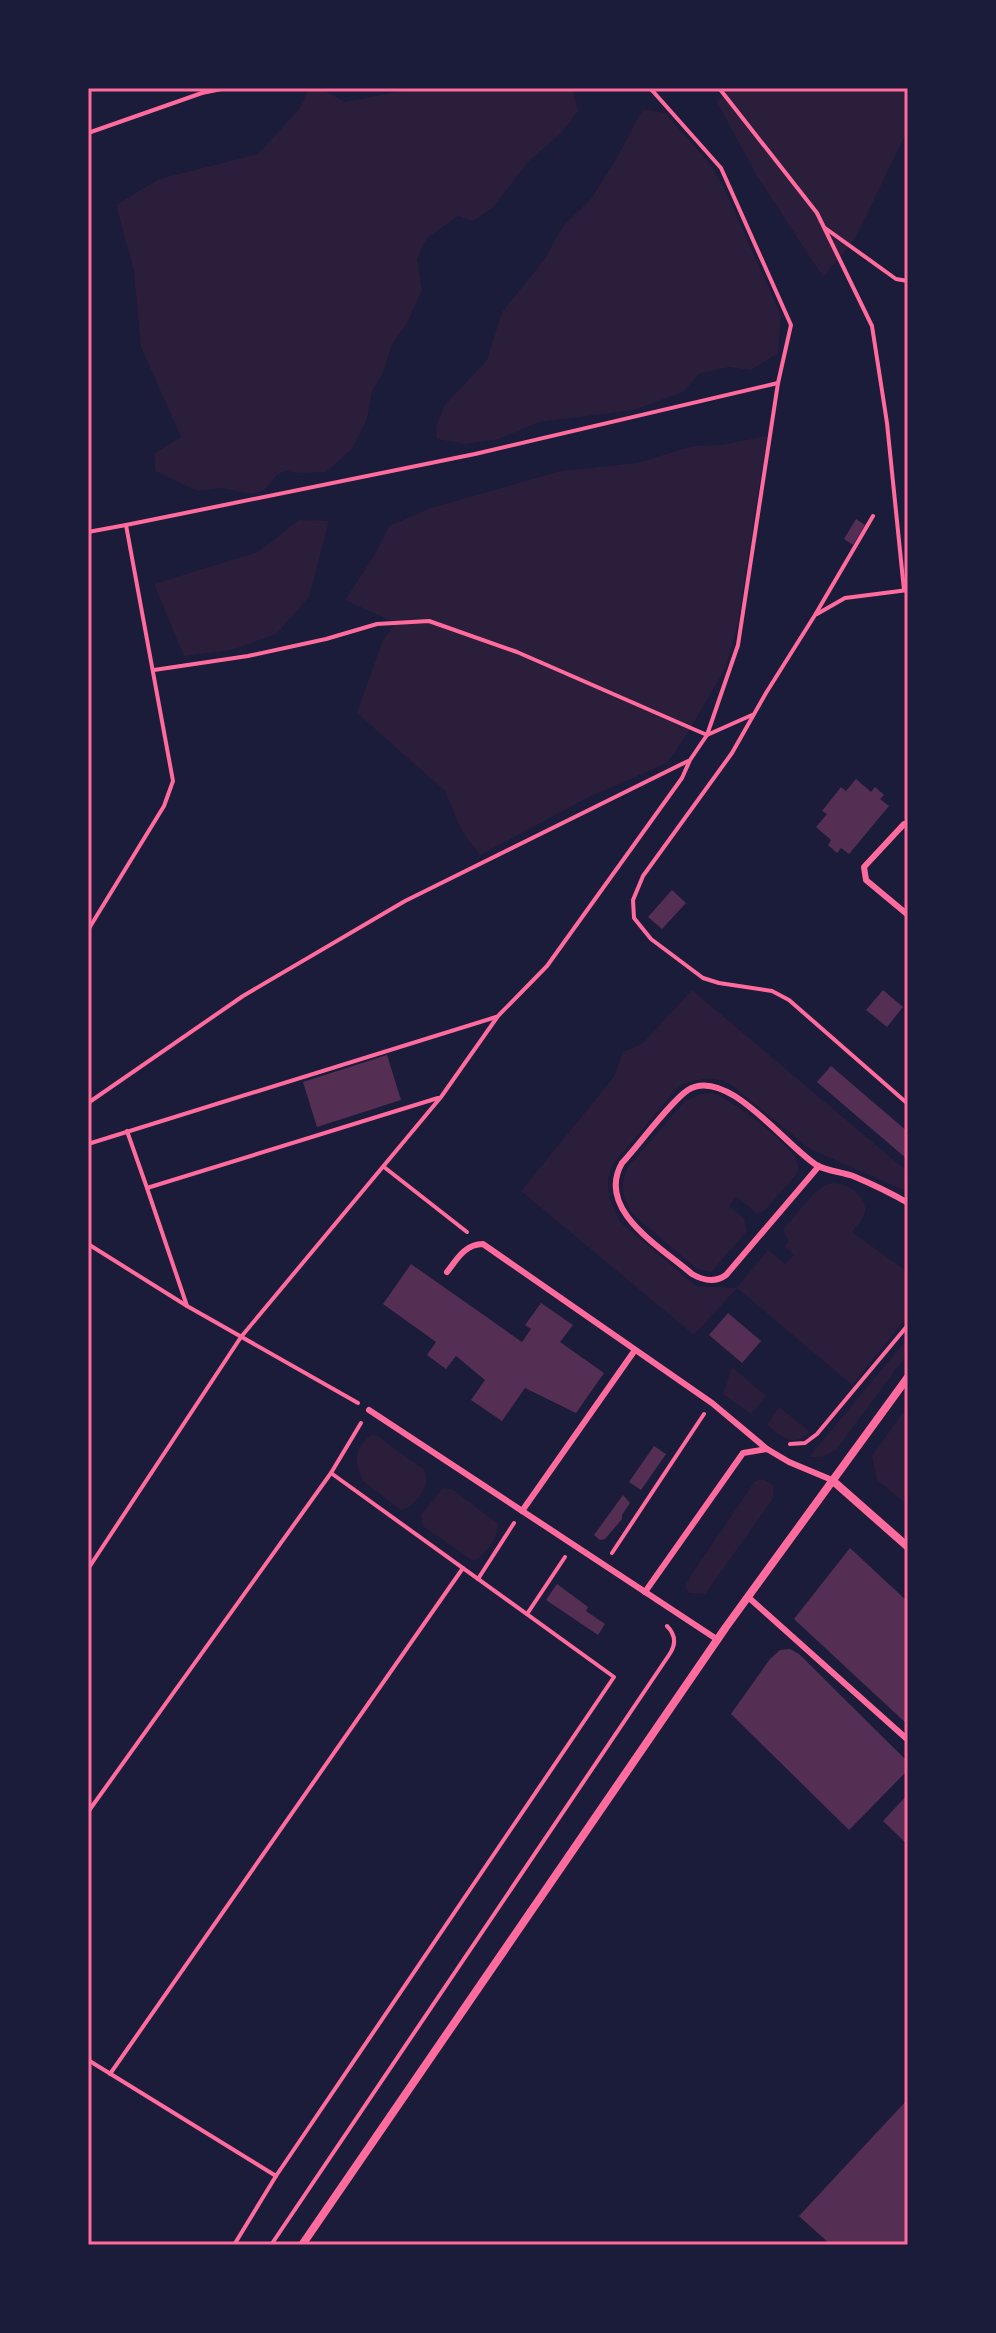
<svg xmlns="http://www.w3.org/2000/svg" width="996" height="2333" viewBox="0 0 996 2333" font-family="'Alegreya Sans',sans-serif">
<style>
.green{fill:#2a1e3b}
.building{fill:#542f53}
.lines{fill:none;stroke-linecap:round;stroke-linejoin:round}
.path{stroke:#ff6b9d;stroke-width:4}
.service{stroke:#ff6b9d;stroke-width:6}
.minor{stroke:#ff6b9d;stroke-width:8}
.neatline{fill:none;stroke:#ff6b9d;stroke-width:3}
</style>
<rect width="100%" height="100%" fill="#1b1b3a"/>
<g class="green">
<polygon points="418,88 572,88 578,111 562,132 529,161 493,207 473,221 458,216 427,238 417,259 422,290 407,323 392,344 383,373 372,391 367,419 352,449 326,472 297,473 286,471 278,474 264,490 252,494 220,488 198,491 155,471 155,453 181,437 141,347 134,271 116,205 159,179 258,154 300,108 309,89 325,91 345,102"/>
<polygon points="731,88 908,88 908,129 855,239 823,277 757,176 717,102"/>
<polygon points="643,109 665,113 709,163 724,188 781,315 778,353 751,370 729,367 699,374 683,392 634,410 539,422 499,439 465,444 437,439 436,427 444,406 487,360 502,312 544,260 563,226 591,199 615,161"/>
<polygon points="767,436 738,622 726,667 690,729 667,763 589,797 480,855 462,831 445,791 357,713 383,640 396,623 345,600 374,556 389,526 431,508 561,471 637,463 693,446 722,445"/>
<polygon points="299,520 329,521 309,597 276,634 232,650 184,656 154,584 258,552"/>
<path d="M 692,990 L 908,1172 L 908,1192 L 810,1149 L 729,1083 C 712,1076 695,1078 678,1087 L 612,1165 L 608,1177 L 609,1198 L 620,1222 L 696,1286 L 736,1288 L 768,1250 L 785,1264 L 794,1255 L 785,1246 L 789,1241 L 784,1233 L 784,1229 C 794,1218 815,1187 829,1184 C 843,1180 867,1195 865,1211 C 864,1219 856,1226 852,1232 L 908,1272 L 908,1316 L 852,1385 L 737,1288 L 694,1335 L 521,1191 L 614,1077 L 623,1052 L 643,1043 Z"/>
<path d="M 712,1093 C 729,1097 783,1140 794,1155 C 798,1162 799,1167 797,1174 L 764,1211 L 757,1214 L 736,1196 L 729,1206 L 744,1218 L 747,1231 L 711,1272 L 697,1269 L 636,1217 C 622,1203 619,1185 628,1167 L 685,1101 L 701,1094 Z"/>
<polygon points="908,1338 908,1353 836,1450 822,1457 809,1457"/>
<polygon points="732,1367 766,1396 751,1414 723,1394"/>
<polygon points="908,1406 908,1505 877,1480 872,1456"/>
<path d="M 779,1407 L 810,1432 C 793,1448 783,1437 767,1425 Z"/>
<path d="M 372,1435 L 379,1437 L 424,1470 C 433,1483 415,1507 401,1510 L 363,1481 C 354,1463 353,1447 372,1435 Z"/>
<polygon points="763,1479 773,1485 774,1497 705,1594 689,1593 685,1586 692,1574 755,1481"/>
<path d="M 443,1488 L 452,1489 L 498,1524 C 498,1537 486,1555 473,1561 L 423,1526 L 421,1515 Z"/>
</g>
<g class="building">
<polygon points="856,519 865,525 853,545 844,539"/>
<polygon points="856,779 871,792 875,787 884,795 880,799 889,806 849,854 841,848 837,853 828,845 831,840 816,827 827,814 822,811 841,787 846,791"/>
<polygon points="672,890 686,903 662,929 648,917"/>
<polygon points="883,990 903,1007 887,1027 866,1010"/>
<polygon points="387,1055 401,1100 317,1127 303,1082"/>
<polygon points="831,1066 908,1132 907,1159 817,1082"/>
<polygon points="411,1264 522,1342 531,1329 525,1325 541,1303 573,1325 560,1342 604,1373 576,1413 525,1388 502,1421 471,1400 485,1380 456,1356 446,1369 427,1355 436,1342 383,1304"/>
<polygon points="728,1313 761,1341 742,1363 709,1335"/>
<polygon points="654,1446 666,1454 641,1490 629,1482"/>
<polygon points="623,1495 630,1503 622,1515 622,1519 605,1539 600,1540 594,1535"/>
<polygon points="850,1548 908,1602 908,1725 794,1619"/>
<polygon points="557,1584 588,1607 586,1611 605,1624 598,1635 546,1600"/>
<polygon points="790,1649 799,1654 908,1762 908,1770 849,1830 731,1714 770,1659 780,1650"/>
<polygon points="908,1794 908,1845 883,1821"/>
<polygon points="908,2099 908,2245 831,2245 799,2216"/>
</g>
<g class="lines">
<g class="path">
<polyline points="719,88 817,213 872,326 887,423 904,590"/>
<polyline points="88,133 202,93 226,88"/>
<polyline points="825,228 896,279 908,281"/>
<polyline points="873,516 815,615 766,693 732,753 643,876 633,900 634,918 651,939 703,978 719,983 772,991 789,1000 908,1104"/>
<polyline points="88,532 126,525"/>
<polyline points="817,614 845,598 908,590"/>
<polyline points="154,670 248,656 326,639 377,624 429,621 517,652 707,735 752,715"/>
<polyline points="88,930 164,806 173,781 126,525 475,454 778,383 791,325 721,168 650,88"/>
<polyline points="88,1103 243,996 405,901 688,761"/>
<polyline points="127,1131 147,1188"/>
<polyline points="88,1144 496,1017"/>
<polyline points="384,1167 467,1232"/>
<polyline points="88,1244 187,1306 358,1403"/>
<polyline points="187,1306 147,1188 438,1098"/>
<polyline points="790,1444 805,1443 817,1434 908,1325"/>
<polyline points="331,1473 361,1423"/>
<polyline points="612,1553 704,1414"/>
<polyline points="88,1569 241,1337 441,1097 498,1016 547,966 682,778 690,760 707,735 738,645 778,383"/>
<polyline points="478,1579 514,1523"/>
<polyline points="527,1614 565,1557"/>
<polyline points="88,1812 331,1473 614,1677 276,2176 88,2060"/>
<polyline points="110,2074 463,1568"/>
<polyline points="234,2245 276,2176"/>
<path d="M 271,2245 L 669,1655 C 676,1645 676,1635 667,1626"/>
</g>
<g class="service">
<polyline points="908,824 904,824 864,867 866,880 908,915"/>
<path d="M 819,1166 L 726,1275 C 715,1283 704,1281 692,1274 C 661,1247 595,1210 622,1163 C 638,1146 671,1101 688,1090 C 727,1065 787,1148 818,1166 C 828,1171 842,1172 853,1176 C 872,1184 891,1193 908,1203"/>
<path d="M 447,1272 C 457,1259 465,1244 483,1244 L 712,1403 L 767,1449"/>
<polyline points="369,1410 718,1640"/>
<polyline points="522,1511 635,1350"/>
<polyline points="645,1592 743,1453 767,1449 789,1462 832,1480"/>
<polyline points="748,1597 908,1740"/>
</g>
<g class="minor">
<polyline points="832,1480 908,1547"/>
<polyline points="302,2245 726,1627 908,1377"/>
</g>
</g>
<rect width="996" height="2333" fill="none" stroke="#1b1b3a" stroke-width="180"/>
<rect x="90" y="90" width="816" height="2153" class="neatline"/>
</svg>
